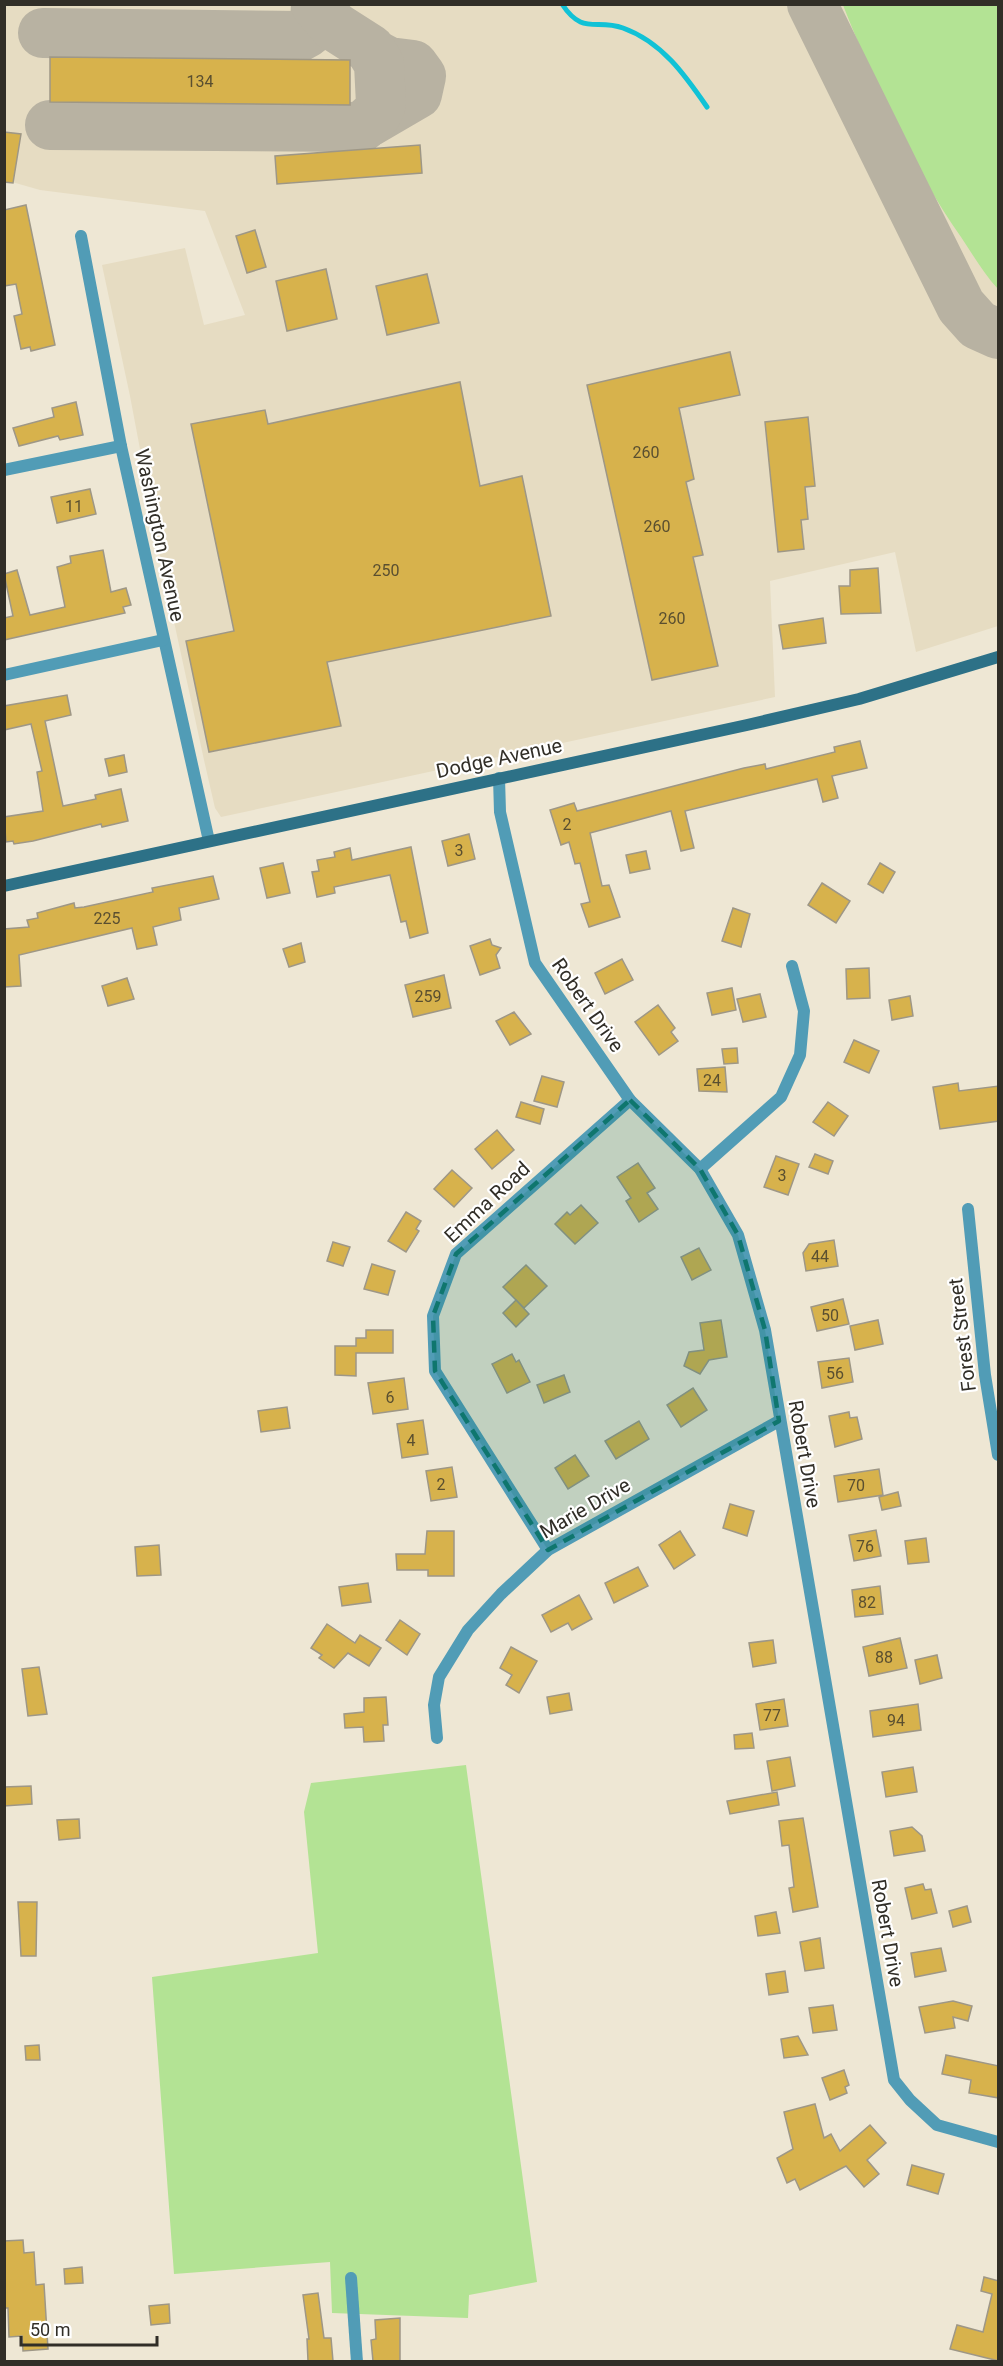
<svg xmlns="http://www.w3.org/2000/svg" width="1003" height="2366" viewBox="0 0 1003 2366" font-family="Roboto,sans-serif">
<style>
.built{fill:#e6dcc2}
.green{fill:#b3e394}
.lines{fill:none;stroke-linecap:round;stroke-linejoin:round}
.stream{stroke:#11c2d6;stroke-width:5}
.taxiway{stroke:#b8b2a2;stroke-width:50}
.building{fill:#d7b24c;stroke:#9e9786;stroke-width:1.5}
.minor{stroke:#519cb6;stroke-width:12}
.secondary{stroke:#2d7187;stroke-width:12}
.marked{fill:#0f766e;fill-opacity:0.2;stroke:#0f766e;stroke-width:4.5;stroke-dasharray:12 8;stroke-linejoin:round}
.labels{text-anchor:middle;stroke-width:4.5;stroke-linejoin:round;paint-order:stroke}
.number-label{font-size:16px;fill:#5a4f30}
.street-label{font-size:20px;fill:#312e27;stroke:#fff}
</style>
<rect width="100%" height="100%" fill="#eee7d4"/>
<polygon class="built" points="4,5 998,5 998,626 916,652 895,552 770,581 775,697 221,817 215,808 204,760 163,571 130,396 102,265 185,248 204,325 245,315 205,211 40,190 5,180"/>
<g class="green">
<path d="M 843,5 L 998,5 L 998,289 C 984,274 973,255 961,237 C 911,165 875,86 843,5 Z"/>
<polygon points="466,1765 537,2282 469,2295 468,2318 332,2313 330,2262 174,2274 152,1977 318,1953 304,1812 311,1783"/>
</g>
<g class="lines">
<path class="stream" d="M 562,4 C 583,36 596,18 623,28 C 662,42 685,75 707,107"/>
<g class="taxiway">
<polyline points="812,4 961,306 978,325 998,334"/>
<path d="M 43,33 L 301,36 C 317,29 315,20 316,4"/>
<polyline points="369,122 417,94 421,76 413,65 389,62 374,54"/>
<polyline points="50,125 362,127 377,113 381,104 379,64 370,49 334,26 316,5"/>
</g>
</g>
<g class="building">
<polygon points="50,57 350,60 350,105 50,102"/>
<polygon points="4,132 21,134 13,183 4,182"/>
<polygon points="420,145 422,173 277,184 275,156"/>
<polygon points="26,205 55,345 31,351 30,347 21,349 14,316 22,314 16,284 4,286 4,210"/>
<polygon points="255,230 266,267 247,273 236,236"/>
<polygon points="326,269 337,319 287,331 276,281"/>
<polygon points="427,274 439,323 387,335 376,286"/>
<polygon points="730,352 740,395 679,408 694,479 686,482 703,555 693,557 718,666 652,680 587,385"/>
<polygon points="460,382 480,486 522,476 551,616 327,662 341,726 209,752 186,641 234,631 191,424 265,410 268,424"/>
<polygon points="76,402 83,435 60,440 58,436 19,446 13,428 54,417 52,408"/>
<polygon points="808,417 815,486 805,487 808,519 801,520 804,549 778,552 765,422"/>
<polygon points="90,489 96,514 57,523 51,497"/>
<polygon points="103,550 111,592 126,588 131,605 123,607 125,613 4,640 4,618 13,616 4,574 17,570 30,615 65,607 57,567 71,563 70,556"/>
<polygon points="878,568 881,613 841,614 839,586 850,586 850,570"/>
<polygon points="823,618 826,643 783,649 779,625"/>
<polygon points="67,695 71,715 45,721 63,806 96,799 95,795 121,789 128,821 102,827 101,824 33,841 14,844 13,841 6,842 4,817 43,811 37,772 42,771 31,724 4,730 4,706"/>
<polygon points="860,741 867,768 832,776 838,798 823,802 817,779 685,811 694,848 681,851 671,811 590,833 602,886 609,885 620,917 589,927 581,904 590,902 580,863 575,864 569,842 561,845 550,810 574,803 577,811 744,768 765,764 766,769 835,752 834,747"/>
<polygon points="124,755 127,772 109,776 105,759"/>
<polygon points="469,834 475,859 448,866 442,841"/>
<polygon points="411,847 428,933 410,938 406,921 401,922 390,875 334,887 335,893 317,897 312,872 319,871 317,860 335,857 334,852 350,848 352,860"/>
<polygon points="646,851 650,869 630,873 626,855"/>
<polygon points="283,863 290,893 267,898 260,868"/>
<polygon points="880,863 895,872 883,893 868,884"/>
<polygon points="213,876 219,899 179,908 181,920 153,927 157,945 137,949 132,928 19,955 21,986 4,987 4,929 29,927 27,920 38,918 37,913 74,903 75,908 84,907 153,892 152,888"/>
<polygon points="822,883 850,901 836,923 808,905"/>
<polygon points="733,908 750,914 741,947 722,941"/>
<polygon points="490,939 492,945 501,948 496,955 500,968 480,975 470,946"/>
<polygon points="301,943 305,962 289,967 283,949"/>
<polygon points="622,959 633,980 605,994 595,973"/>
<polygon points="869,968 870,998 847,999 846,969"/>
<polygon points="444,975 451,1008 413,1017 405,985"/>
<polygon points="127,978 134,999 108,1006 102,986"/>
<polygon points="732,988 736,1010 712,1015 707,993"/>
<polygon points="760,994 766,1017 743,1022 737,999"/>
<polygon points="910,996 913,1016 892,1020 889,1000"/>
<polygon points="658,1005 675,1028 671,1032 678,1041 659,1055 635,1022"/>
<polygon points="514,1012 531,1034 510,1045 496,1021"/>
<polygon points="854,1040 879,1051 869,1073 844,1062"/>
<polygon points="737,1048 738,1063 724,1064 722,1049"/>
<polygon points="725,1067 727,1092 699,1091 697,1069"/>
<polygon points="542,1076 564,1082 557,1107 534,1101"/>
<polygon points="958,1083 959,1091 999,1086 999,1121 940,1129 933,1087"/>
<polygon points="521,1102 544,1109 540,1124 516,1117"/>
<polygon points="828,1102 848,1116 834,1136 813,1122"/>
<polygon points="497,1130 514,1150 492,1169 475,1149"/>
<polygon points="815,1154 833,1161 828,1174 809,1167"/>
<polygon points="776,1156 799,1164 788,1195 764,1187"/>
<polygon points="638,1163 655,1188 647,1193 658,1209 639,1222 626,1201 631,1198 617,1177"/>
<polygon points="452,1170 472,1188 454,1207 434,1189"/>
<polygon points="581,1205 598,1223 575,1244 555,1224 567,1212 570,1215"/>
<polygon points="406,1212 421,1221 416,1229 419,1231 406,1252 388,1241"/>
<polygon points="834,1240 838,1266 806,1271 803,1253 809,1244"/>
<polygon points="333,1242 350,1247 343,1266 327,1261"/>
<polygon points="699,1248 711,1270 692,1280 681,1257"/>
<polygon points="372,1264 395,1271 388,1295 364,1289"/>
<polygon points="526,1265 547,1286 524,1308 503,1287"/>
<polygon points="843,1299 849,1324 817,1331 811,1307"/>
<polygon points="516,1300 529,1314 516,1327 503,1313"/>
<polygon points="721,1320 727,1357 709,1360 700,1374 684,1366 689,1352 704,1350 700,1323"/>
<polygon points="878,1320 883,1344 855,1350 850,1326"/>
<polygon points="366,1330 393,1330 393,1353 356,1353 356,1376 335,1375 335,1346 356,1346 356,1338 366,1338"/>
<polygon points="512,1354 516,1362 519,1360 530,1382 507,1393 492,1364"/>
<polygon points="849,1358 853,1382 822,1388 818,1362"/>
<polygon points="564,1375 570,1392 544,1403 537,1385"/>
<polygon points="404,1378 408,1409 373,1414 368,1383"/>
<polygon points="693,1388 707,1410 681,1427 667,1405"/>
<polygon points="287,1407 290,1428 261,1432 258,1411"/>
<polygon points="849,1412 850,1418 857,1417 862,1439 835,1447 829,1416"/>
<polygon points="423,1420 428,1454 402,1458 397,1424"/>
<polygon points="639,1421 649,1439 616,1459 605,1441"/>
<polygon points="575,1455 589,1476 568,1489 555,1468"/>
<polygon points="452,1467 457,1497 431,1501 426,1471"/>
<polygon points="879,1469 883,1495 838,1502 834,1476"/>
<polygon points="898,1492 901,1506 882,1510 879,1497"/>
<polygon points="730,1504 754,1511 747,1536 723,1528"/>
<polygon points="876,1530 881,1556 854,1561 849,1535"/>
<polygon points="427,1531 454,1531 454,1576 428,1576 428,1570 397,1570 396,1554 425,1554"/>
<polygon points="680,1531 695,1555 674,1569 659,1545"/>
<polygon points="926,1538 929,1562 908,1564 905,1541"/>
<polygon points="159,1545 161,1575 137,1576 135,1547"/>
<polygon points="638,1567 648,1586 614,1603 605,1583"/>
<polygon points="368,1583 371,1602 342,1606 339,1587"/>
<polygon points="880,1586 883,1614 855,1617 852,1590"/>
<polygon points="579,1595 592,1619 572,1630 568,1623 551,1632 542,1615"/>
<polygon points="400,1620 420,1634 407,1655 386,1640"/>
<polygon points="327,1624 355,1643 360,1635 381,1648 369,1666 348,1653 334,1668 319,1658 322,1655 311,1648"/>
<polygon points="900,1638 907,1668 869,1676 863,1647"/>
<polygon points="773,1640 776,1663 753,1667 749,1643"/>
<polygon points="511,1647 537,1661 519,1693 506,1685 512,1675 500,1668"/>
<polygon points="937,1655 942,1678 920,1684 915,1660"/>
<polygon points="39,1667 47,1714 28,1716 22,1669"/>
<polygon points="569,1693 572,1710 550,1714 547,1697"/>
<polygon points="386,1697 388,1725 383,1725 384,1741 364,1742 363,1727 345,1728 344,1714 364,1712 364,1698"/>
<polygon points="784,1699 788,1726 760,1730 756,1704"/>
<polygon points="918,1704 921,1730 873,1737 870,1711"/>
<polygon points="752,1733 754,1748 735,1749 734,1735"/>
<polygon points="790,1757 795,1786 772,1791 767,1761"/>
<polygon points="913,1767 917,1792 886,1797 882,1772"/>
<polygon points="31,1786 32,1804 4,1806 4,1787"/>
<polygon points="777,1792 779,1805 730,1814 727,1801"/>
<polygon points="803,1818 818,1907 793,1912 789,1888 794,1887 789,1845 782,1846 779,1821"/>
<polygon points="79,1819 80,1838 59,1840 57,1820"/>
<polygon points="912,1827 922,1836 925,1851 894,1856 890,1831"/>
<polygon points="923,1884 925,1890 931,1889 937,1913 912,1919 905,1888"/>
<polygon points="18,1902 37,1902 36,1956 21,1956"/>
<polygon points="967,1906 971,1922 953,1927 949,1911"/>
<polygon points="776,1912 780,1933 758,1936 755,1916"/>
<polygon points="820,1938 824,1968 805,1971 800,1942"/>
<polygon points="941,1948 946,1971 915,1977 911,1953"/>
<polygon points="785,1971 788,1992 769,1995 766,1974"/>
<polygon points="953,2001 972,2006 968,2021 953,2017 955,2028 925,2033 919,2007"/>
<polygon points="833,2005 837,2030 813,2033 809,2008"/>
<polygon points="798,2036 808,2055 784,2058 781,2039"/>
<polygon points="39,2045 40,2060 26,2060 25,2046"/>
<polygon points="946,2055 999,2066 999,2098 969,2093 971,2080 942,2074"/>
<polygon points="844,2070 849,2085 845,2087 847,2093 830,2100 822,2078"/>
<polygon points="815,2104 824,2138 831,2134 840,2151 870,2125 886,2143 867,2160 879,2174 864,2187 846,2166 800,2190 795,2179 787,2183 777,2158 793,2149 784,2112"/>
<polygon points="912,2165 944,2174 938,2194 907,2185"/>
<polygon points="23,2240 24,2253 34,2252 36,2285 44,2284 48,2349 23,2351 22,2336 9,2337 8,2308 4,2308 4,2241"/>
<polygon points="82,2267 83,2283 65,2284 64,2269"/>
<polygon points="984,2277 999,2281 999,2361 950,2349 957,2325 983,2332 992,2294 981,2291"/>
<polygon points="318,2293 324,2338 331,2338 333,2361 308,2361 307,2339 309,2339 303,2295"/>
<polygon points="169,2304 170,2323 151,2325 149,2306"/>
<polygon points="400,2318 400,2361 373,2361 371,2340 376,2339 375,2320"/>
</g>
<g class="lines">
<g class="minor">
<polyline points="81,236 121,446 209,841"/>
<polyline points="4,470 121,446"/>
<polyline points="4,675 163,640"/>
<polyline points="499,778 500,812 535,963 630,1100 700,1169 738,1235 765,1330 894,2080 910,2100 937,2125 998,2142"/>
<polyline points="700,1169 781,1097 800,1055 804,1011 792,966"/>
<polyline points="968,1209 985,1375 998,1455"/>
<polyline points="548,1550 435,1371 433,1316 456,1254 630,1100"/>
<polyline points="437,1738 434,1705 439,1677 468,1630 501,1594 548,1550 779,1421"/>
<polyline points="351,2278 357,2362"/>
</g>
<polyline class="secondary" points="4,886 747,725 859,699 998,657"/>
</g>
<path class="marked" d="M 630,1100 L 700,1169 L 738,1235 L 765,1330 L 779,1421 L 548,1550 L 435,1371 L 433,1316 L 456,1254 Z"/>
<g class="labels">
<g class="number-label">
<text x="200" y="87">134</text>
<text x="646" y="458">260</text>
<text x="74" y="512">11</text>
<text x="657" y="532">260</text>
<text x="386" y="576">250</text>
<text x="672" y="624">260</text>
<text x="567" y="830">2</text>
<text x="459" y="856">3</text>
<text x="107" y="924">225</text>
<text x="428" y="1002">259</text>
<text x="712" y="1086">24</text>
<text x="782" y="1181">3</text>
<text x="820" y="1262">44</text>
<text x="830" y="1321">50</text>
<text x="835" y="1379">56</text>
<text x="390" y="1403">6</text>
<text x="411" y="1446">4</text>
<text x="441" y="1490">2</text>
<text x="856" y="1491">70</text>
<text x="865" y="1552">76</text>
<text x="867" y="1608">82</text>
<text x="884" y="1663">88</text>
<text x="772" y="1721">77</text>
<text x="896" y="1726">94</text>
</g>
<g class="street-label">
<text transform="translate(160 535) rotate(78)" y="7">Washington Avenue</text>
<text transform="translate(499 758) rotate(-12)" y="7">Dodge Avenue</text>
<text transform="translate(588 1005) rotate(55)" y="7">Robert Drive</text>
<text transform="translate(487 1202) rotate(-43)" y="7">Emma Road</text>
<text transform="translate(962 1335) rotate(-97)" y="7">Forest Street</text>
<text transform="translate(805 1454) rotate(80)" y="7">Robert Drive</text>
<text transform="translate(585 1508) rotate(-30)" y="7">Marie Drive</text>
<text transform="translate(888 1933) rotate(80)" y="7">Robert Drive</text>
</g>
</g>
<rect width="1003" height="2366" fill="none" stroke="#312e27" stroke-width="12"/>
<path d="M21 2336v9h136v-9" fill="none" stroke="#312e27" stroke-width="3"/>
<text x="30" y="2336" font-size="18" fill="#312e27" stroke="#ffffff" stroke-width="4.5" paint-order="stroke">50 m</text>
</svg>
